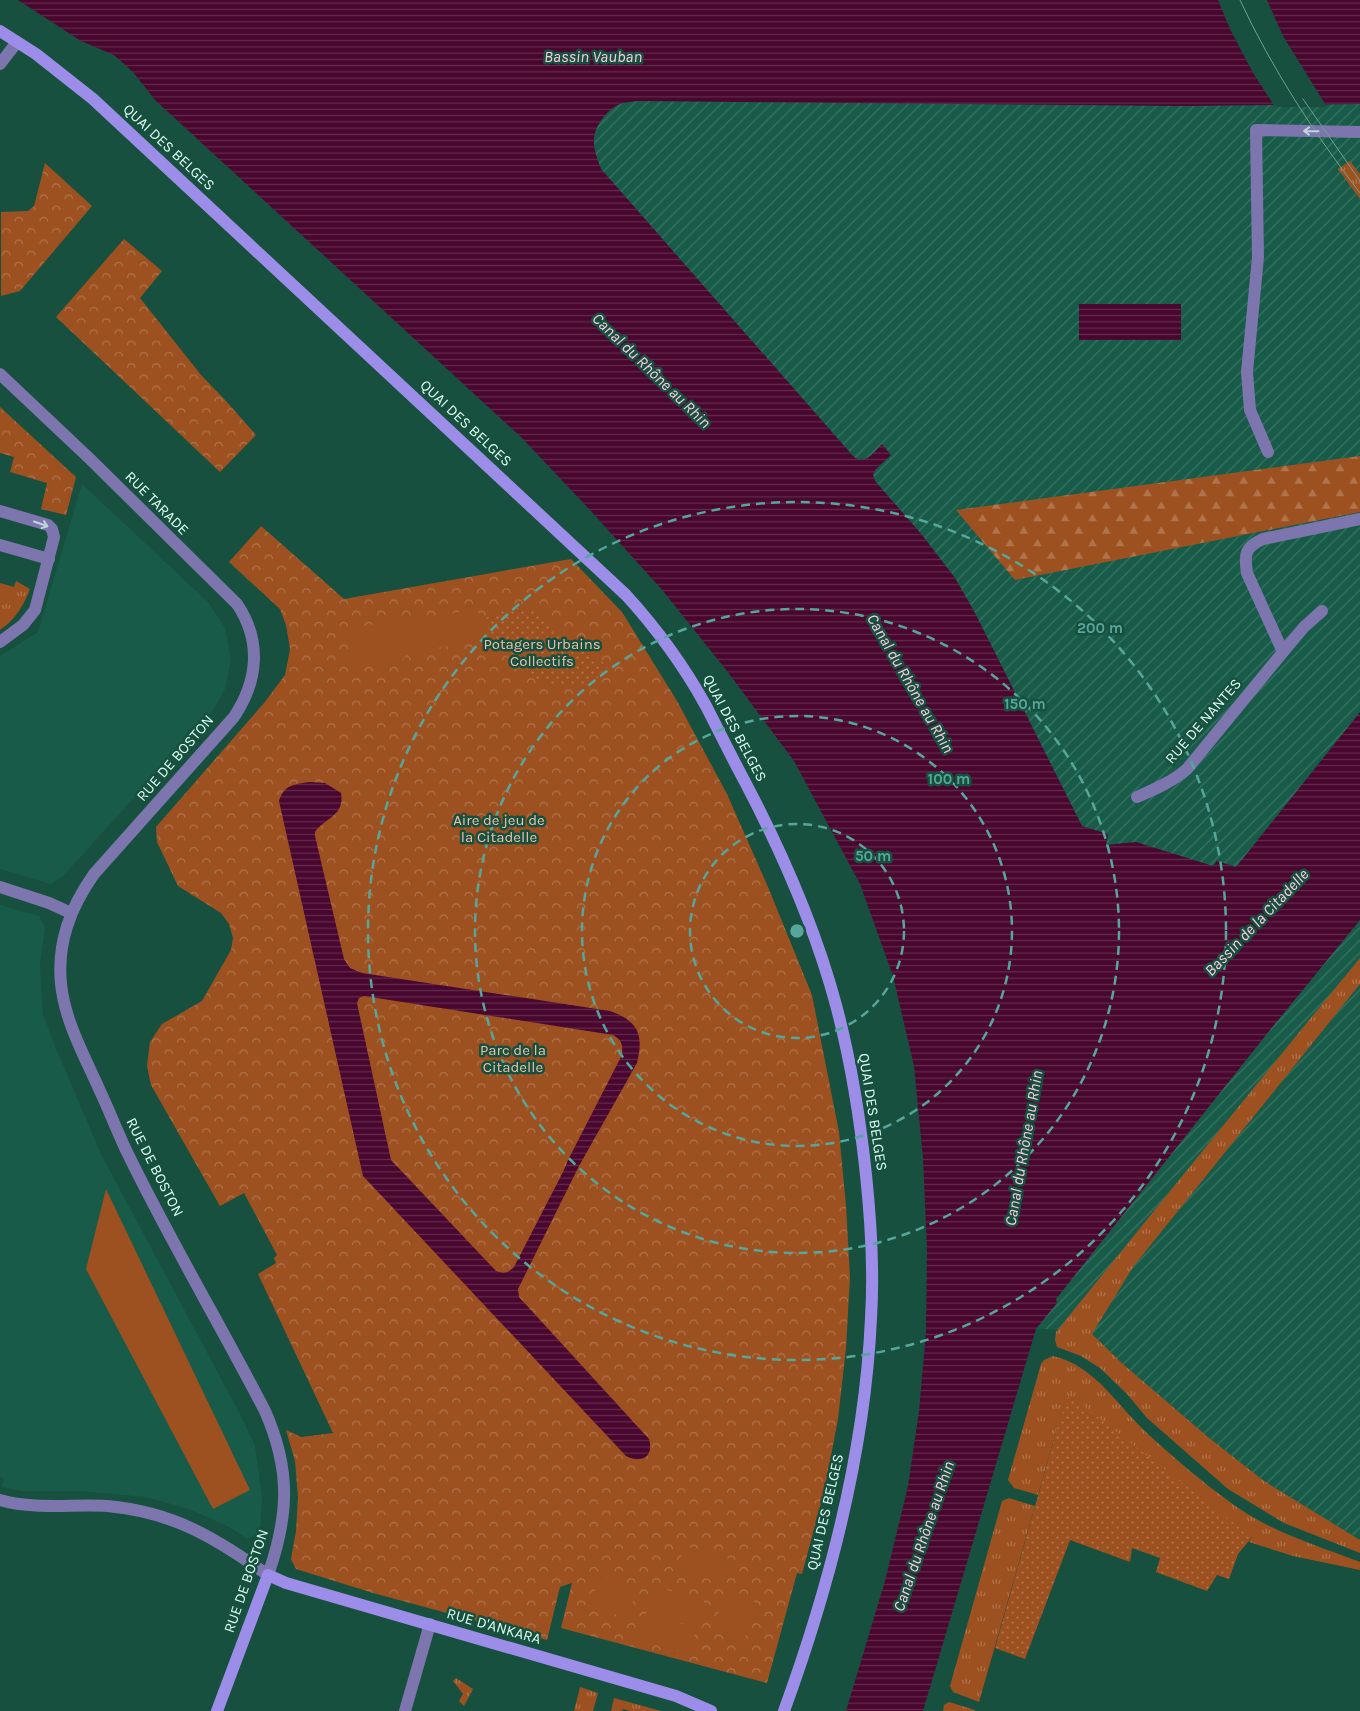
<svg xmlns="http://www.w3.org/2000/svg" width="1360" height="1711" viewBox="0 0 1360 1711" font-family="Karla,sans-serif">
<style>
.built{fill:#185b48}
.industrial{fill:url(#industrial-furrows)}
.grass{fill:url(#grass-tufts)}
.forest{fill:url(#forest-firs)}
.park{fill:url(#park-crowns)}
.garden{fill:url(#garden-dots)}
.pitch{fill:#9e5120}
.water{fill:url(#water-rules);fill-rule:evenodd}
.pier{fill:#17503f}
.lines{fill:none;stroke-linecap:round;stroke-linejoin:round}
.street{stroke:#7d75ae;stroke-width:12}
.secondary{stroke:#9c8ee8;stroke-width:12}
.tram{stroke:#71a091;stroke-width:1}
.oneway{stroke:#bfd5dc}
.ring{fill:none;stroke:#56a69c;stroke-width:2.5;stroke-dasharray:9 6}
.labels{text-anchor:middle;stroke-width:5;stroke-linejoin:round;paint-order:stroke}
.street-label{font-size:15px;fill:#dbfef0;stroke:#17503f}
.park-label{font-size:15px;fill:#efc0a7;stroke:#17503f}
.water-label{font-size:16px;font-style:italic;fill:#fdcae1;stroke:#17503f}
.centre{fill:#56a69c;stroke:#17503f;stroke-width:2.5}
.ring-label{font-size:15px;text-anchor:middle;font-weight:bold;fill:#56a69c;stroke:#17503f;stroke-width:5;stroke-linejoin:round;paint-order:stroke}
</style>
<defs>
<pattern id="industrial-furrows" width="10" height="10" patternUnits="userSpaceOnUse" patternTransform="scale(1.25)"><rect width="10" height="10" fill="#185b48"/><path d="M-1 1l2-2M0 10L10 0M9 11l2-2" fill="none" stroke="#397463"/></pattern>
<pattern id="grass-tufts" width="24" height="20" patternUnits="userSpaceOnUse" patternTransform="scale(1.25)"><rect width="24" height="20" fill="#9e5120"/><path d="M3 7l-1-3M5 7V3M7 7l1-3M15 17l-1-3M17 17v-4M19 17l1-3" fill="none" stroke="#af744c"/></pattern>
<pattern id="forest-firs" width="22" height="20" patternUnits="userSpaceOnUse" patternTransform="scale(1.25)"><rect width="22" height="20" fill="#9e5120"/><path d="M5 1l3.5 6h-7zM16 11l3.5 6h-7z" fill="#af744c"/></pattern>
<pattern id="park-crowns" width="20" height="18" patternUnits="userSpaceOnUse" patternTransform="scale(1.25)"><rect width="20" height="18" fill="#9e5120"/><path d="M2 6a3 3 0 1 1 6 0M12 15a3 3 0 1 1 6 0" fill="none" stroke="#af744c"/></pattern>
<pattern id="garden-dots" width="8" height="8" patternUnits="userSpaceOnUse" patternTransform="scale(1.25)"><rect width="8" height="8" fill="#9e5120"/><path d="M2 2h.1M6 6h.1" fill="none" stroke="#af744c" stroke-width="1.8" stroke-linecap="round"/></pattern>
<pattern id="water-rules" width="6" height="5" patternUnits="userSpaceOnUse" patternTransform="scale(1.25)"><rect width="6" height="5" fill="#49062f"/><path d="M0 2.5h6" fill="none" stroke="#632b4d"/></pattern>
</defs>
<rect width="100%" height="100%" fill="#17503f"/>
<g class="built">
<polygon points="82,484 208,602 225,628 231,660 225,689 212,712 62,877 51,884 0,869 0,656 38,632"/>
<polygon points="0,905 39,916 45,927 40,965 42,998 43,1014 55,1046 101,1154 241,1416 255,1446 262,1497 260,1533 247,1539 231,1528 189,1509 146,1497 78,1491 22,1491 2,1487 4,1479 0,1477"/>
</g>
<polygon class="industrial" points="450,0 1360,0 1360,1540 1264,1481 1208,1437 1124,1365 1087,1330 1036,1329 1082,826 975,613 955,578 922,535 601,169 595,153 593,141"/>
<g class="grass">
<polygon points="1350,161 1360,174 1360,199 1338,169"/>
<path d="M 16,581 L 30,589 C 24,605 15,620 0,630 L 0,583 L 14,587 Z"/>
<path d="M 1360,958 L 1360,984 L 1133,1267 L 1092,1334 L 1124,1365 L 1208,1437 L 1264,1481 L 1360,1540 L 1360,1553 L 1284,1523 L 1228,1489 L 1147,1418 L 1127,1394 L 1100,1368 L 1081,1356 L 1057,1347 L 1055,1340 L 1056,1332 C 1157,1207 1258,1082 1360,958 Z"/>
<path d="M 1053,1356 C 1096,1366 1117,1406 1148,1434 C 1174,1458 1201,1481 1230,1502 C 1268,1531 1316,1545 1360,1562 L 1360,1570 L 1293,1556 L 1249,1542 L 1252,1537 L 1058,1425 L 1038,1495 L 1014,1488 L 1008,1480 L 1041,1364 L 1044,1360 Z"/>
<polygon points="1009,1498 1035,1506 979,1702 953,1692 950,1686 1002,1501"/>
<polygon points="456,1678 473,1689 464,1706 459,1701 463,1694 453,1681"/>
<polygon points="580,1687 598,1693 593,1711 574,1711"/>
<polygon points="614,1698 661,1711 630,1711 623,1709 622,1711 611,1711"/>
<polygon points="949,1702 975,1710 975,1711 943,1711 944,1705"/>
</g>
<polygon class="forest" points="1360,456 1360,512 1015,580 956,510"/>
<g class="park">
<polygon points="45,163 92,206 20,291 1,296 1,212 28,211 34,206"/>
<polygon points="124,239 162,271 140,298 201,375 226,401 256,435 220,472 56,317"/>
<polygon points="0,407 76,477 66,515 41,509 47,483 10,472 14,457 0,453"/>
<polygon points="261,526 344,599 571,559 622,612 677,701 727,794 768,887 812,995 839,1132 846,1206 850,1277 846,1348 838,1419 824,1492 802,1574 797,1573 767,1683 561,1628 572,1583 560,1587 547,1640 373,1593 296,1569 291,1559 296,1531 298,1497 295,1461 286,1430 301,1437 333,1433 258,1274 276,1263 274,1258 277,1255 244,1193 220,1206 151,1085 147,1066 150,1042 162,1024 202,1001 231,950 233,938 229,924 221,913 178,886 157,842 156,827 264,703 285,675 290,649 286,625 280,609 229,562"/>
</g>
<g class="garden">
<polygon points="509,608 526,608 539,613 555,630 608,666 592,684 553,684 528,676 491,641 486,618"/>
<polygon points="1069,1395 1252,1537 1238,1554 1229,1579 1217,1575 1207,1591 1156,1572 1160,1558 1132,1548 1130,1562 1070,1540 1025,1659 995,1648 1058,1425"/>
</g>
<g class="pitch">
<polygon points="477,610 486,641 409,651 403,659 351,667 348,628"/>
<polygon points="106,1189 250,1490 213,1509 86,1269"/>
<polygon points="684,1546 729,1559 722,1583 677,1570"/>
<polygon points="599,1576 637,1587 628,1618 590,1607"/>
<polygon points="655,1586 705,1602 697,1627 647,1612"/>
<polygon points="724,1593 755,1602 744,1640 713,1632"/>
<polygon points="646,1613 697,1628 689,1653 638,1638"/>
</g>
<g class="water">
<path d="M 18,0 L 1360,0 L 1360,104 L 1185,106 L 638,101 C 633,102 627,102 623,103 C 608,107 593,127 594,142 C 594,152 598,160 601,169 L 853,456 C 865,466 873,453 882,444 L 891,455 L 875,470 L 873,475 L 875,481 L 922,535 L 955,578 L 975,613 L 1082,826 L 1108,834 L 1106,845 L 1136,842 L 1213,866 L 1217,861 L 1236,867 L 1360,712 L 1360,920 L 1266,1035 L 1056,1299 L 1057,1303 L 1036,1329 L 923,1711 L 846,1711 L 885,1581 L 908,1486 L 919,1411 L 926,1332 L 927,1250 L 923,1158 L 914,1066 L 893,976 L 860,884 L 794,761 L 727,671 L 663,591 L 589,509 L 522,438 L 155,100 L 133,72 L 114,55 L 81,41 Z"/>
<rect x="1079" y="304" width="102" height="36"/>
<path d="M 310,782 L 325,783 L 341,793 C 345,816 326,817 315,832 L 315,836 L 344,959 L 350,968 L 362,973 L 610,1011 C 638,1021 644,1034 637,1063 L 579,1166 L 518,1289 L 519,1297 L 649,1439 C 654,1457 642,1464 626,1456 L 363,1176 L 279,801 C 284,785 294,784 310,782 ZM 364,996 L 613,1035 C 622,1040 623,1045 622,1055 L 568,1160 L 563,1172 L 514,1267 C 508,1273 504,1274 496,1271 L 391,1160 L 357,1003 L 359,998 Z"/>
</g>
<polygon class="pier" points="1218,0 1267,0 1283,36 1327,107 1275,107 1253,73 1230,29"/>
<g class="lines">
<g class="street">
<polyline points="0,64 17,42"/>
<path d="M 0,374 L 90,459 L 237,604 C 262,641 258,681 234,717 L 94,874 C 70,908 57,943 61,984 C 65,1022 85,1057 100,1091 C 109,1110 117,1131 126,1150 C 169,1239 220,1324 265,1411 C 291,1470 289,1515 268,1575 C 214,1538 175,1512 107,1506 C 72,1504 35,1510 0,1500"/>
<polyline points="1268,452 1250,410 1247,372 1258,257 1256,130 1360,132"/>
<polyline points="0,511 48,525 52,529 54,537 35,610 23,625 0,642"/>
<polyline points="0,545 49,559"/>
<path d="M 1283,652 L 1247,573 C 1244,554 1245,547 1263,539 L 1360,519"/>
<path d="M 1137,797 C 1155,789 1172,782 1187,769 L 1283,652 L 1304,627 L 1322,611"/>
<polyline points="0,887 49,903 71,913"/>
<polyline points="405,1711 430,1624"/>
</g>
<g class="secondary">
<path d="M 0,31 L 36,54 L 93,99 L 626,595 C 657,629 684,666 706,706 C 719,731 731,756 744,780 C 782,852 815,927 836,1005 C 851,1061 860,1118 866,1175 C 871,1222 874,1270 871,1318 C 865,1452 830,1585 784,1711"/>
<polyline points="217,1711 268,1575 286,1583 676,1696 711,1711"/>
</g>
<g class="tram">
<path d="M 1240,0 C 1272,69 1314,133 1360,193"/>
<polyline points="1303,99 1360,181"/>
</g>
</g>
<defs><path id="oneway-shaft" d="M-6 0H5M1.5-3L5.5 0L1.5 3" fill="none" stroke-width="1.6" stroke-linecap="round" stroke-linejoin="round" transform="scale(1.25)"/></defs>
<g class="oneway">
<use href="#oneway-shaft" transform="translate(1311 131) rotate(-179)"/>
<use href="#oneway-shaft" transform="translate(41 524) rotate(19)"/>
</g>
<g class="ring">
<circle cx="797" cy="931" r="107"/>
<circle cx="797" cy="931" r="215"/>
<circle cx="797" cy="931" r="322"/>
<circle cx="797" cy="931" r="429"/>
</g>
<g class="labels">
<g class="street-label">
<text transform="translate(169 147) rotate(43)" y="5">QUAI DES BELGES</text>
<text transform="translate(466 423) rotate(43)" y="5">QUAI DES BELGES</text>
<text transform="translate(157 503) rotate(45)" y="5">RUE TARADE</text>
<text transform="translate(1203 721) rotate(-49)" y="5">RUE DE NANTES</text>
<text transform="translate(735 728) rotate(62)" y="5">QUAI DES BELGES</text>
<text transform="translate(175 758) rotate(-49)" y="5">RUE DE BOSTON</text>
<text transform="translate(873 1112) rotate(81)" y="5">QUAI DES BELGES</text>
<text transform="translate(155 1167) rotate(63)" y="5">RUE DE BOSTON</text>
<text transform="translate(825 1512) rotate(-77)" y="5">QUAI DES BELGES</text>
<text transform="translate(246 1581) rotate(-71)" y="5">RUE DE BOSTON</text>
<text transform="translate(494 1626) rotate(16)" y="5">RUE D'ANKARA</text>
</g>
<g class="park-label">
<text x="542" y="649">Potagers Urbains<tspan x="542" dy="17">Collectifs</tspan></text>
<text x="499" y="825">Aire de jeu de<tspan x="499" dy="17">la Citadelle</tspan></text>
<text x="513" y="1055">Parc de la<tspan x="513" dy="17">Citadelle</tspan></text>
</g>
<g class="water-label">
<text x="593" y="62">Bassin Vauban</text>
<text transform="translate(652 370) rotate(44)" y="6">Canal du Rhône au Rhin</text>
<text transform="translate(911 683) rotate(60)" y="6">Canal du Rhône au Rhin</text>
<text transform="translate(1256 922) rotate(-46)" y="6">Bassin de la Citadelle</text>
<text transform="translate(1023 1148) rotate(-80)" y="6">Canal du Rhône au Rhin</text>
<text transform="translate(923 1536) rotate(-71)" y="6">Canal du Rhône au Rhin</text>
</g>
</g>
<circle cx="797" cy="931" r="8" class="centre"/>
<g class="ring-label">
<text x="1100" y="633">200 m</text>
<text x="1025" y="709">150 m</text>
<text x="949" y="784">100 m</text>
<text x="873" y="861">50 m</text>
</g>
</svg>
